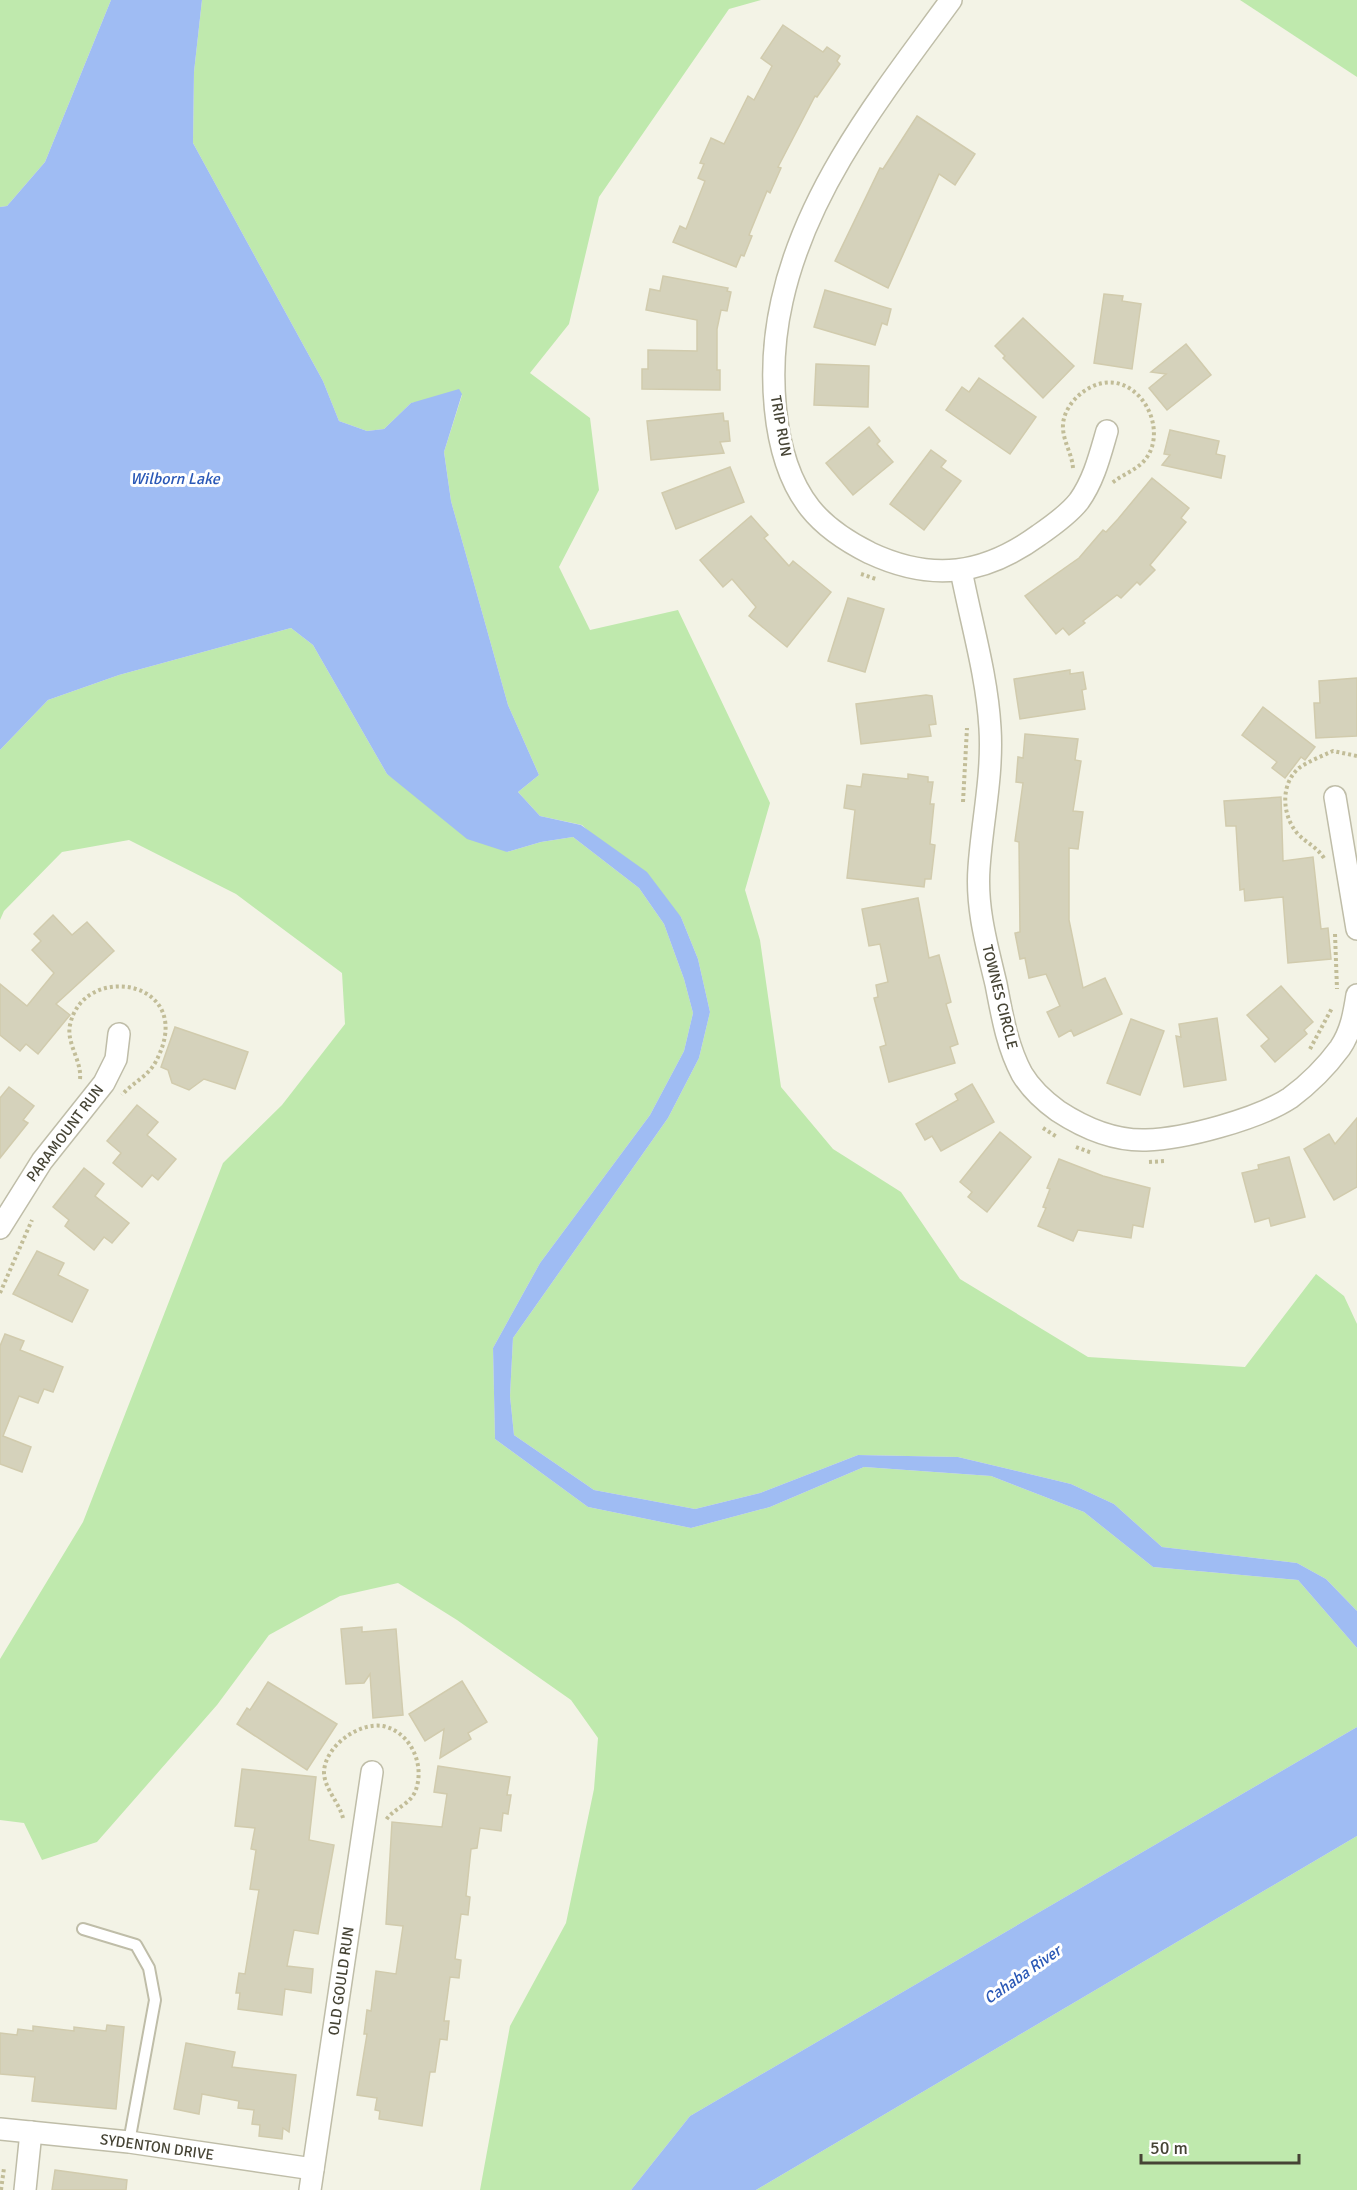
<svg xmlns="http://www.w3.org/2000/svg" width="1357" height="2190" viewBox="0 0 1357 2190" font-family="Signika,sans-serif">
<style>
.green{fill:#bfe9ad}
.water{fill:#9fbcf3}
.building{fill:#d5d2bb;stroke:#d1cbad;stroke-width:1.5}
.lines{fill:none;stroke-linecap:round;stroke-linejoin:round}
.lane-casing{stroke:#bfbda8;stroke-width:14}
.street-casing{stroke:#bfbda8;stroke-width:24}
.path{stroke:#c2bd98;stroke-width:4;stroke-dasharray:3 3;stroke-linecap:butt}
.lane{stroke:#fff;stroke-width:10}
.street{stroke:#fff;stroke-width:21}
.labels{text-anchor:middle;stroke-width:6;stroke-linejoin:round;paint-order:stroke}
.street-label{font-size:15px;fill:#464435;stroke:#fff}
.water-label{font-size:16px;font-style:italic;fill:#2a58b6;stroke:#fff}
</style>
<rect width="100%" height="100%" fill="#f3f3e6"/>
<g class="green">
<polygon points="0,0 111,0 45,162 7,206 0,207"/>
<polygon points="202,0 761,0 729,9 599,197 569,324 530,373 590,418 599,490 559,567 590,630 678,610 770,803 745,890 760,940 781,1087 833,1149 901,1192 960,1279 1088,1357 1245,1367 1316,1274 1344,1296 1357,1324 1357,1611 1326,1579 1297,1563 1162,1547 1114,1504 1071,1484 958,1457 858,1455 760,1493 695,1509 594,1490 514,1435 510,1396 513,1338 668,1118 699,1058 710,1012 698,959 681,917 582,825 540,816 518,792 539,775 508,705 451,501 444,452 462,395 411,403 384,429 367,431 339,421 323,381 193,143 194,72"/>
<polygon points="1240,0 1357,0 1357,77"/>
<polygon points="291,628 313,645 387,774 507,852 541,842 573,837 639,888 664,924 684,979 693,1013 684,1051 650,1115 540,1263 493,1348 495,1439 588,1507 691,1528 770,1507 864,1467 991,1476 1084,1512 1153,1567 1298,1580 1357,1648 1357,1727 690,2116 631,2190 480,2190 510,2026 566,1923 594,1789 598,1738 571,1700 457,1620 398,1583 340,1596 269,1635 217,1705 97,1842 42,1860 24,1823 0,1820 0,1659 83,1522 223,1163 282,1105 345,1024 342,973 236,894 129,840 62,852 4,911 0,920 0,750 48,700 119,675"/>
<polygon points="1357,1836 1357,2190 756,2190"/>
</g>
<g class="water">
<polygon points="111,0 202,0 194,72 193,143 323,381 339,421 367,431 384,429 411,403 459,389 462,394 444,452 451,501 508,705 539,775 518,792 540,816 581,825 647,872 681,917 698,959 710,1012 699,1058 668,1118 513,1338 510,1396 514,1435 594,1490 695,1509 760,1493 858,1455 958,1457 1071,1484 1114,1504 1162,1547 1297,1563 1326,1579 1357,1611 1357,1648 1298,1580 1153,1567 1084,1512 991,1476 864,1467 770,1507 691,1528 588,1507 495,1439 493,1348 540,1263 650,1115 684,1051 693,1013 684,979 664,924 639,888 573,837 541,842 507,852 467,839 387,774 313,645 291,628 119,675 48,700 0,750 0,207 7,206 45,162"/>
<polygon points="1357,1727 1357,1836 756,2190 631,2190 690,2116"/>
</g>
<g class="building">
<polygon points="783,25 823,52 827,47 840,56 837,61 840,64 817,97 815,96 778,167 781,168 770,193 767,191 749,235 752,236 744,256 741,255 736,267 673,242 680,226 686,229 705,181 698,178 704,164 700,163 711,138 724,144 748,96 754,100 772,66 761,58"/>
<polygon points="917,116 975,154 955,185 939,174 888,288 835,261 880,168 883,169"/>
<polygon points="663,276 728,288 727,291 731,292 727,311 721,310 717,329 717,370 720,370 720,390 642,389 642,369 648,369 648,350 697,351 697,320 646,310 650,289 660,291"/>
<polygon points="825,290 891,309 887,325 882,323 875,345 814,327"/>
<polygon points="1104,294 1123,296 1122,301 1141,304 1132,369 1094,363"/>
<polygon points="1023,318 1074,366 1043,398 1003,358 1005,356 995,346"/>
<polygon points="1186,344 1211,375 1167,410 1149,388 1166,374 1151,372"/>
<polygon points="816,364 869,366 868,407 814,405"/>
<polygon points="979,378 1036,417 1010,454 946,410 962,387 969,392"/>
<polygon points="723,413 724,421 728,421 730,441 720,442 724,453 651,460 647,421"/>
<polygon points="869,427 880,441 877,444 893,462 853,495 826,463"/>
<polygon points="1170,430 1219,441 1216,454 1225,456 1221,478 1162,465 1170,455 1164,454"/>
<polygon points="931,450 946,461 941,467 961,481 924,530 890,504"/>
<polygon points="730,467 744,502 676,529 662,493"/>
<polygon points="1152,478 1189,508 1181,518 1186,522 1150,565 1155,570 1140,585 1137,582 1121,598 1117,595 1083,621 1085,623 1069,635 1063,628 1056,634 1025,596 1079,558 1103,530 1106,532 1118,519"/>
<polygon points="751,516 768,535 764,538 789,566 793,561 831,592 787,647 749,616 756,607 732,579 723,587 700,560"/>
<polygon points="848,598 884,609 865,672 828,661"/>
<polygon points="1070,670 1070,674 1083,672 1086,689 1082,690 1085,709 1020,719 1014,679"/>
<polygon points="1357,678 1357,736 1316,738 1314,703 1320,703 1319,681"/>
<polygon points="926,695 932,696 936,724 929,725 931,736 861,744 856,704"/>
<polygon points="1263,707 1315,747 1305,760 1301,757 1285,778 1272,768 1277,762 1242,735"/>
<polygon points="1025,734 1078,739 1075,760 1081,761 1073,811 1083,812 1078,849 1069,848 1069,920 1083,988 1105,978 1122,1014 1074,1036 1071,1030 1059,1037 1047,1012 1060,1006 1046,974 1029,978 1025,958 1020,959 1015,933 1020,932 1019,842 1015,841 1023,783 1016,782 1018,757 1023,758"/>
<polygon points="863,774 908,779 908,774 928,777 928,782 933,782 930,804 934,804 930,844 935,845 931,879 925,879 924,887 847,878 855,810 844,808 847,785 861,787"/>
<polygon points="1281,797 1283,861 1313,857 1321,929 1328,928 1331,959 1288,963 1283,897 1245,901 1244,889 1240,890 1236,826 1226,826 1224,801"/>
<polygon points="918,898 929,958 939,955 951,1002 946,1004 958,1044 950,1047 955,1063 889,1082 880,1047 886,1045 874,998 878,997 876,985 888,982 880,944 869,946 862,909"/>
<polygon points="53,915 72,935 87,922 114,951 56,1004 70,1015 38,1054 26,1044 20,1051 0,1035 0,984 27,1006 54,973 32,950 41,941 34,934"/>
<polygon points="1281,986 1313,1022 1304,1030 1307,1034 1275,1062 1261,1046 1269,1039 1247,1015"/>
<polygon points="1217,1018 1226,1080 1184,1087 1176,1036 1181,1037 1179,1024"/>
<polygon points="1131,1019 1164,1031 1140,1095 1107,1083"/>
<polygon points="175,1027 248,1052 235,1089 204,1079 189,1090 172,1083 168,1070 161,1067"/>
<polygon points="972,1084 994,1122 941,1151 932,1136 925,1140 916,1124 958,1100 955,1094"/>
<polygon points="9,1087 34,1106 23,1120 28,1123 0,1158 0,1098"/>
<polygon points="137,1105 158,1122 147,1135 176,1159 158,1180 152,1175 142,1187 113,1163 121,1153 107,1141"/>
<polygon points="1357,1118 1357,1187 1334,1200 1304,1149 1329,1134 1335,1144"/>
<polygon points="1000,1132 1031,1157 987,1212 968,1197 972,1192 960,1182"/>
<polygon points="1289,1157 1305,1217 1271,1226 1269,1218 1255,1222 1242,1173 1259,1169 1258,1165"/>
<polygon points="1059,1159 1103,1176 1150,1188 1143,1227 1133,1225 1131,1238 1078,1230 1073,1241 1038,1226 1046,1208 1043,1207 1050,1189 1047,1188"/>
<polygon points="84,1168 104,1184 95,1196 129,1223 112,1243 104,1237 94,1250 65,1226 69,1220 53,1207"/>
<polygon points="37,1251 64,1263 58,1275 88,1290 72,1322 13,1294"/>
<polygon points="5,1334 24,1341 20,1350 63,1367 53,1392 44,1389 38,1403 19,1396 3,1436 31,1447 22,1472 0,1464 0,1346"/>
<polygon points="362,1627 362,1632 396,1629 403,1715 373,1718 370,1674 364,1683 346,1684 341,1629"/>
<polygon points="462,1681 487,1722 468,1733 471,1739 440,1758 444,1729 425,1741 409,1714"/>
<polygon points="268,1682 337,1724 307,1770 237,1724 247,1708 250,1710"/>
<polygon points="438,1766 510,1777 507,1795 511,1795 508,1814 503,1813 501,1831 480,1828 477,1848 471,1849 466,1896 470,1897 468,1915 461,1914 455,1959 461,1960 459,1978 450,1977 444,2021 449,2021 447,2040 440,2039 435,2072 430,2072 422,2126 379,2119 380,2111 375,2110 377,2098 357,2095 367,2034 364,2034 367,2010 371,2011 376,1971 396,1974 403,1926 386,1924 392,1822 442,1827 447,1794 434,1792"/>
<polygon points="242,1769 316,1777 309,1840 334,1845 318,1934 294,1930 287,1966 313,1969 311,1993 285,1989 282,2015 238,2009 240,1993 236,1993 239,1973 245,1974 259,1890 250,1889 256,1850 251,1849 255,1828 235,1826"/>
<polygon points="107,2025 124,2027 116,2109 32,2101 35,2077 0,2074 0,2033 17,2035 18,2029 33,2031 33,2026 74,2031 74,2027 106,2031"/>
<polygon points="186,2043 235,2052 232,2067 296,2075 289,2132 283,2128 282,2139 259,2136 260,2125 252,2124 254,2110 238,2108 239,2101 202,2094 199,2114 174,2109"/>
<polygon points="55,2170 127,2180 126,2190 52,2190"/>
</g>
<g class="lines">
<defs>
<polyline id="lane" points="83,1929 136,1945 149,1968 155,2000 129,2142"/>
<g id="street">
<path d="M 951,0 C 884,92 807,187 782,301 C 768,363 769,456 810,508 C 825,527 848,542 870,553 C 932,582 984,575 1039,535 C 1052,526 1069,514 1079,501 C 1094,480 1100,455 1107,431"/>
<path d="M 961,570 C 971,622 987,675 990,728 C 993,775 982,822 979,868 C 976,908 987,946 996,984 C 1002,1015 1007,1046 1022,1074 C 1031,1089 1044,1101 1058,1111 C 1084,1128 1115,1141 1146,1140 C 1184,1139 1258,1119 1290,1098 C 1309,1084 1326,1067 1340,1048 C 1351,1032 1354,1014 1357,995"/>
<polyline points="1335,797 1357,929"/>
<polyline points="0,1228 42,1161 104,1083 116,1059 119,1034"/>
<polyline points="0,2129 129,2142 313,2169"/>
<polyline points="25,2190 31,2132"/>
<polyline points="310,2190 372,1772"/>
</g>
</defs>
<use href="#lane" class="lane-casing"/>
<use href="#street" class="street-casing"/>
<g class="path">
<path d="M 1073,468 C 1072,453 1062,440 1063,424 C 1065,400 1095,376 1120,384 C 1150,393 1166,438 1143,462 C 1134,471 1122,475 1112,483"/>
<polyline points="861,574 876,579"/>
<polyline points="963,802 967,728"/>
<path d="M 1324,858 C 1316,846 1306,843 1297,833 C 1282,815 1280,784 1299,768 C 1309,761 1322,756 1333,751 L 1357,756"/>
<polyline points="1335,934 1337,989"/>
<polyline points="1310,1049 1332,1008"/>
<path d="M 80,1079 C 82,1061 66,1043 70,1025 C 83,960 201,980 155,1063 C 147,1077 132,1083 122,1095"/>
<polyline points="1043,1128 1057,1137"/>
<polyline points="1076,1147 1092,1153"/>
<polyline points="1149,1162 1166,1161"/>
<polyline points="0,1293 32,1220"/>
<path d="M 343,1818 C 339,1802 325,1790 324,1773 C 324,1747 358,1722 383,1726 C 411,1732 426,1766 415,1792 C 409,1805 394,1808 386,1820"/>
<polyline points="1,2190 4,2168"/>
</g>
<use href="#lane" class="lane"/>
<use href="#street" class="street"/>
</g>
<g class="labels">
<g class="street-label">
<text transform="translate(781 426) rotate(80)" y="5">TRIP RUN</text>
<text transform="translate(1000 997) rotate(76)" y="5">TOWNES CIRCLE</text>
<text transform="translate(65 1133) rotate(-53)" y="5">PARAMOUNT RUN</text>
<text transform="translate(341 1981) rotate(-82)" y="5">OLD GOULD RUN</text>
<text transform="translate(157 2147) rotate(8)" y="5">SYDENTON DRIVE</text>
</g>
<g class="water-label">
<text x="175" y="484">Wilborn Lake</text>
<text transform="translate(1022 1974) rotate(-35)" y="6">Cahaba River</text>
</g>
</g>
<path d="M1141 2154v9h158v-9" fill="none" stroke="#464435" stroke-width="3"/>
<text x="1150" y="2154" font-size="18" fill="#464435" stroke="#ffffff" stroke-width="4.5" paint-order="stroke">50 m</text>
</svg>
